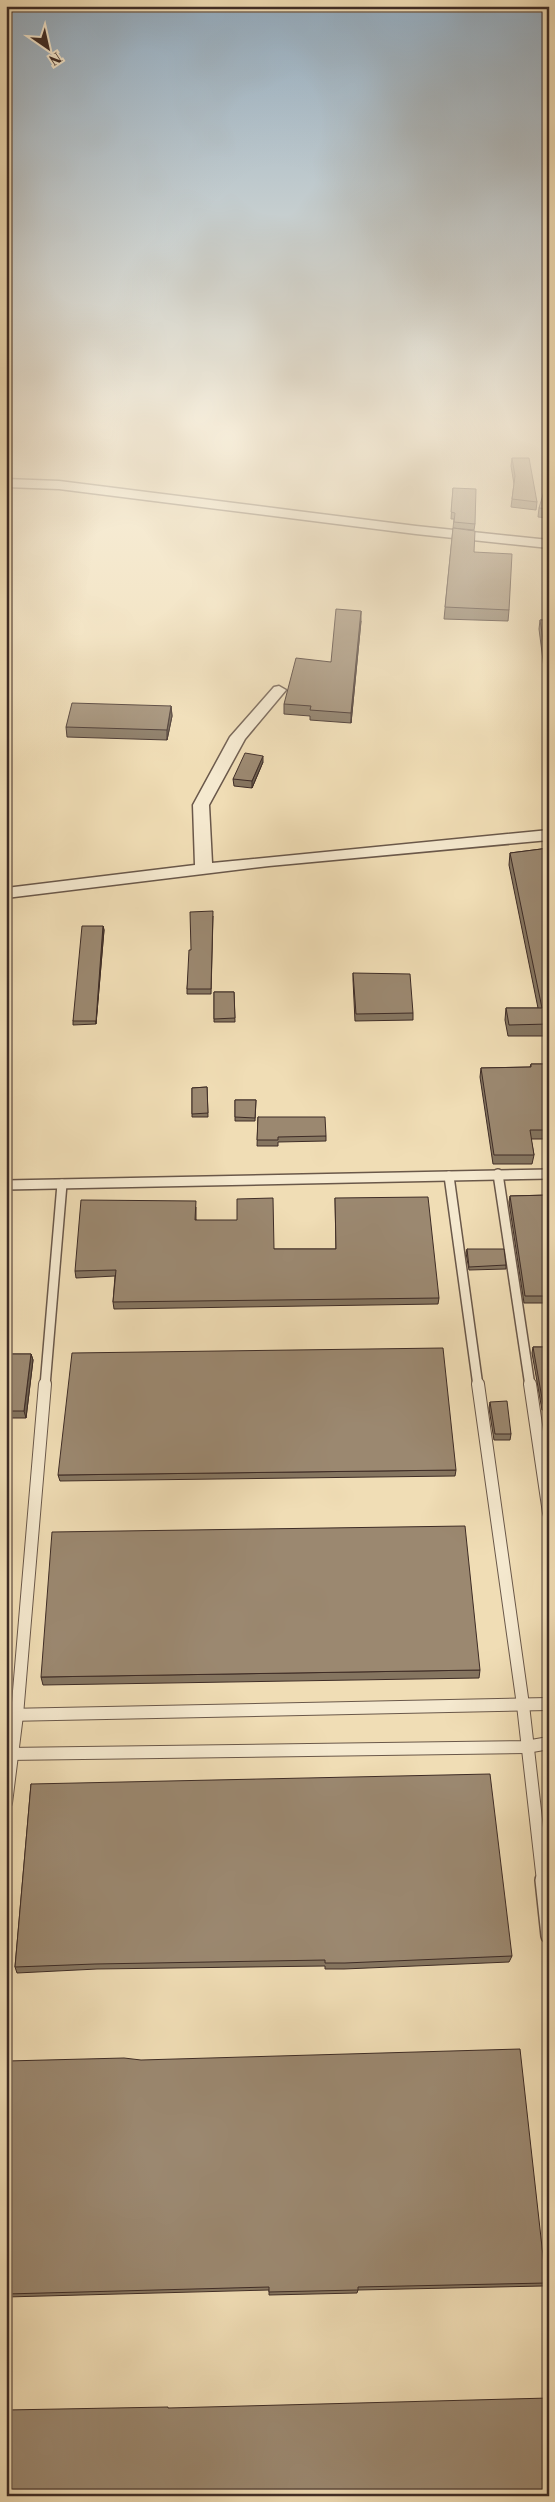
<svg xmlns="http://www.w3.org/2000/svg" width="555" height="2502" viewBox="0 0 555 2502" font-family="'Libre Bodoni',serif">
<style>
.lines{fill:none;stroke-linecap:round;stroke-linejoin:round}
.lane-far2-casing{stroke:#6a584a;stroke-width:12}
.lane-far1-casing{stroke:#6a584a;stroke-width:14}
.lane-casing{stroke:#6a584a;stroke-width:18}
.street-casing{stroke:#6a584a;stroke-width:3}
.lane-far2{stroke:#f5e9cf;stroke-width:9}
.lane-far1{stroke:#f5e9cf;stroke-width:12}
.lane{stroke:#f5e9cf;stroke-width:15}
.street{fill:#f5e9cf;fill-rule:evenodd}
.wall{fill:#857560;stroke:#3e2c26}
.shaded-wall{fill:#6c5f4e;stroke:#3e2c26}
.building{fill:#9b8870;stroke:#3e2c26}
</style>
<rect width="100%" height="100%" fill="#f0ddb5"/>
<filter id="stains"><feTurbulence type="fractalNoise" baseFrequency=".004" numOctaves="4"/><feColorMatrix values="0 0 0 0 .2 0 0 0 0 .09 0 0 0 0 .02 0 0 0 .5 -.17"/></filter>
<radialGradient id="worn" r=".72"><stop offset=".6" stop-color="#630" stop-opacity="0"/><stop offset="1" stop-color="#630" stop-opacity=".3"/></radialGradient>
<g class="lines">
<defs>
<g id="lane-far2">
<polyline points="498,1174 530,1386"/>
<polyline points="449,1176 478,1386"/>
<polyline points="6,1185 549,1174"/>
<polyline points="45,1386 62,1184"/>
</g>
<g id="lane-far1">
<polyline points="478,1384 523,1705 543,1881"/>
<polyline points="530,1384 549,1513"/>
<polyline points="6,1715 549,1704"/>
<polyline points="6,1754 526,1747 549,1743"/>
<polyline points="6,1803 17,1715 45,1384"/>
</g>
<polyline id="lane" points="543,1880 549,1936"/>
<g id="street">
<polygon points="6,479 59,481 416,526 549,540 549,548 416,534 59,489 6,487"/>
<polygon points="279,686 286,690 245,739 209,805 212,863 549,830 549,840 269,866 6,898 6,888 195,865 193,805 230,737 274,687"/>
</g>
</defs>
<use href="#lane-far2" class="lane-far2-casing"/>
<use href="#lane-far1" class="lane-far1-casing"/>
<use href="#lane" class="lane-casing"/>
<use href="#street" class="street-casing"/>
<use href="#lane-far2" class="lane-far2"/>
<use href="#lane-far1" class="lane-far1"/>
<use href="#lane" class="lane"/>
<use href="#street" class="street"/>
</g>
<g class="wall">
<polygon points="512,458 537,502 536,510 511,507 514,484 511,466"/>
<polygon points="453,488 475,524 474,530 453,528 454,519 451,519"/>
<polygon points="549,492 549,518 538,517 539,508"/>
<polygon points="453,528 474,552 509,610 508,621 444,619"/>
<polygon points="540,620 549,620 549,668 544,668 539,629"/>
<polygon points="361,621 351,723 310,720 310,716 284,714 284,704 331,662"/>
<polygon points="171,706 172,716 167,740 67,737 66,727"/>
<polygon points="263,762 252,788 234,786 233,779"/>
<polygon points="549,848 549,1036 508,1036 505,1020 506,1008 538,1008 509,865 510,853"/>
<polygon points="213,916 211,994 187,994 187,989 191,950"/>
<polygon points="103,926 104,930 96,1024 73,1025 73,1021"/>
<polygon points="353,973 413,1013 413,1020 355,1021 353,980"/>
<polygon points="214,992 234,992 235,1022 214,1022"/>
<polygon points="531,1064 549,1064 549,1139 531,1139 534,1155 532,1164 493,1164 480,1077 481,1068 530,1067"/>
<polygon points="207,1087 208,1117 192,1117 192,1088"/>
<polygon points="235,1100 256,1100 255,1121 235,1121"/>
<polygon points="258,1117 326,1136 326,1141 278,1142 278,1146 257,1146"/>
<polygon points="549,1195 549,1303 524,1303 509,1202 510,1196"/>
<polygon points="335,1198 439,1298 438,1304 114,1309 113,1302 115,1276 76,1278 75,1271 196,1207 196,1220 274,1249 336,1249"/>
<polygon points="467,1249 506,1265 506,1269 469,1270 466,1253"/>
<polygon points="533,1347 549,1347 549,1410 542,1410 532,1353"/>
<polygon points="6,1354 31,1354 33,1360 26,1418 6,1418"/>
<polygon points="490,1402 511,1434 510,1440 494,1440 489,1408"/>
<polygon points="549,1441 549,1458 547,1447"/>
<polygon points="456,1470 455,1476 60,1481 58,1475"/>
<polygon points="480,1670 479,1678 43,1685 41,1677"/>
<polygon points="31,1784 512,1956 509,1962 344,1969 325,1969 325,1966 97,1969 17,1973 15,1967"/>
<polygon points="6,2066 546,2283 543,2286 358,2290 357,2293 269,2295 269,2290 6,2297"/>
</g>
<g class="shaded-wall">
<polygon points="361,611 361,621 351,723 351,713"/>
<polygon points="171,706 172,716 167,740 167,730"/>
<polygon points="263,756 263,762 252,788 252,781"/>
<polygon points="103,926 104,930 96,1024 96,1021"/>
<polygon points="31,1354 33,1360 26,1418 24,1411"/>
</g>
<g class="building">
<polygon points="512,458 529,458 537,502 512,499 515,476"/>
<polygon points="453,488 476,489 475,524 454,522 455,513 451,512"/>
<polygon points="544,491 549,492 549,509 539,508"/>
<polygon points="453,528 475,531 474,552 512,554 509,610 445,607"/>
<polygon points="336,609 361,611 351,713 310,710 311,706 284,704 296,658 331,662"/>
<polygon points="540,620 549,620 549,658 546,658"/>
<polygon points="72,703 171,706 167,730 66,727"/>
<polygon points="245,753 263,756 252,781 233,779"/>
<polygon points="549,848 549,1024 509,1025 506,1008 542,1008 510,853"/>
<polygon points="213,911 211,989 187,989 189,950 191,950 190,912"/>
<polygon points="82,926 103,926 96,1021 73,1021"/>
<polygon points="353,973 410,974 413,1013 356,1014"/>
<polygon points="214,992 234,992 235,1018 214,1019"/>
<polygon points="531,1064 549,1064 549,1130 530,1130 534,1155 494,1155 481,1068 531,1067"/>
<polygon points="207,1087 208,1113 192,1114 192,1088"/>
<polygon points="235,1100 256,1100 255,1118 235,1117"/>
<polygon points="258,1117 325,1117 326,1136 278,1137 278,1140 257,1140"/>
<polygon points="549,1195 549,1296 525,1296 510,1196"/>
<polygon points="428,1197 439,1298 113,1302 116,1270 75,1271 81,1200 196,1201 195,1220 237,1220 237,1199 273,1198 274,1249 336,1249 335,1198"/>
<polygon points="467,1249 504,1249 506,1265 469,1267"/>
<polygon points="533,1347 549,1347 549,1404 543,1404"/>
<polygon points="443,1348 456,1470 58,1475 72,1353"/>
<polygon points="6,1354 31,1354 24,1411 6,1411"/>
<polygon points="507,1401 511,1434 495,1434 490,1402"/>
<polygon points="465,1526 480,1670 41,1677 52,1532"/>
<polygon points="490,1774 512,1956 345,1963 325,1963 325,1960 95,1964 15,1967 31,1784"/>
<polygon points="520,2049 546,2283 358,2287 358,2290 269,2292 269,2287 6,2294 7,2061 124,2058 141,2060"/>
<polygon points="549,2398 549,2496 6,2496 6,2410 168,2407 168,2408"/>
</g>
<linearGradient id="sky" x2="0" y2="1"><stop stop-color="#93acc0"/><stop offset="0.55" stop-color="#f8f0de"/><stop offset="1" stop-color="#f8f0de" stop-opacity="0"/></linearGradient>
<rect width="555" height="773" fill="url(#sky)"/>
<rect width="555" height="2502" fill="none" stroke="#f0ddb5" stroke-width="25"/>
<rect x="8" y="8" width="540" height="2487" fill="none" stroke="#3e2c26" stroke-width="2.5"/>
<rect x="12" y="12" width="530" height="2477" fill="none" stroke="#3e2c26"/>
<g transform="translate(48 48) rotate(146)" stroke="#f5e9cf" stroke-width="4" paint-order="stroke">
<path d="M0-4L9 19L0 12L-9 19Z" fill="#3e2c26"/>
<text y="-8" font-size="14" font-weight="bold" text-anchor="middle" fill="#3e2c26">N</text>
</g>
<rect width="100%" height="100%" filter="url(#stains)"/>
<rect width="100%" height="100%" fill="url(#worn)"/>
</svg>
